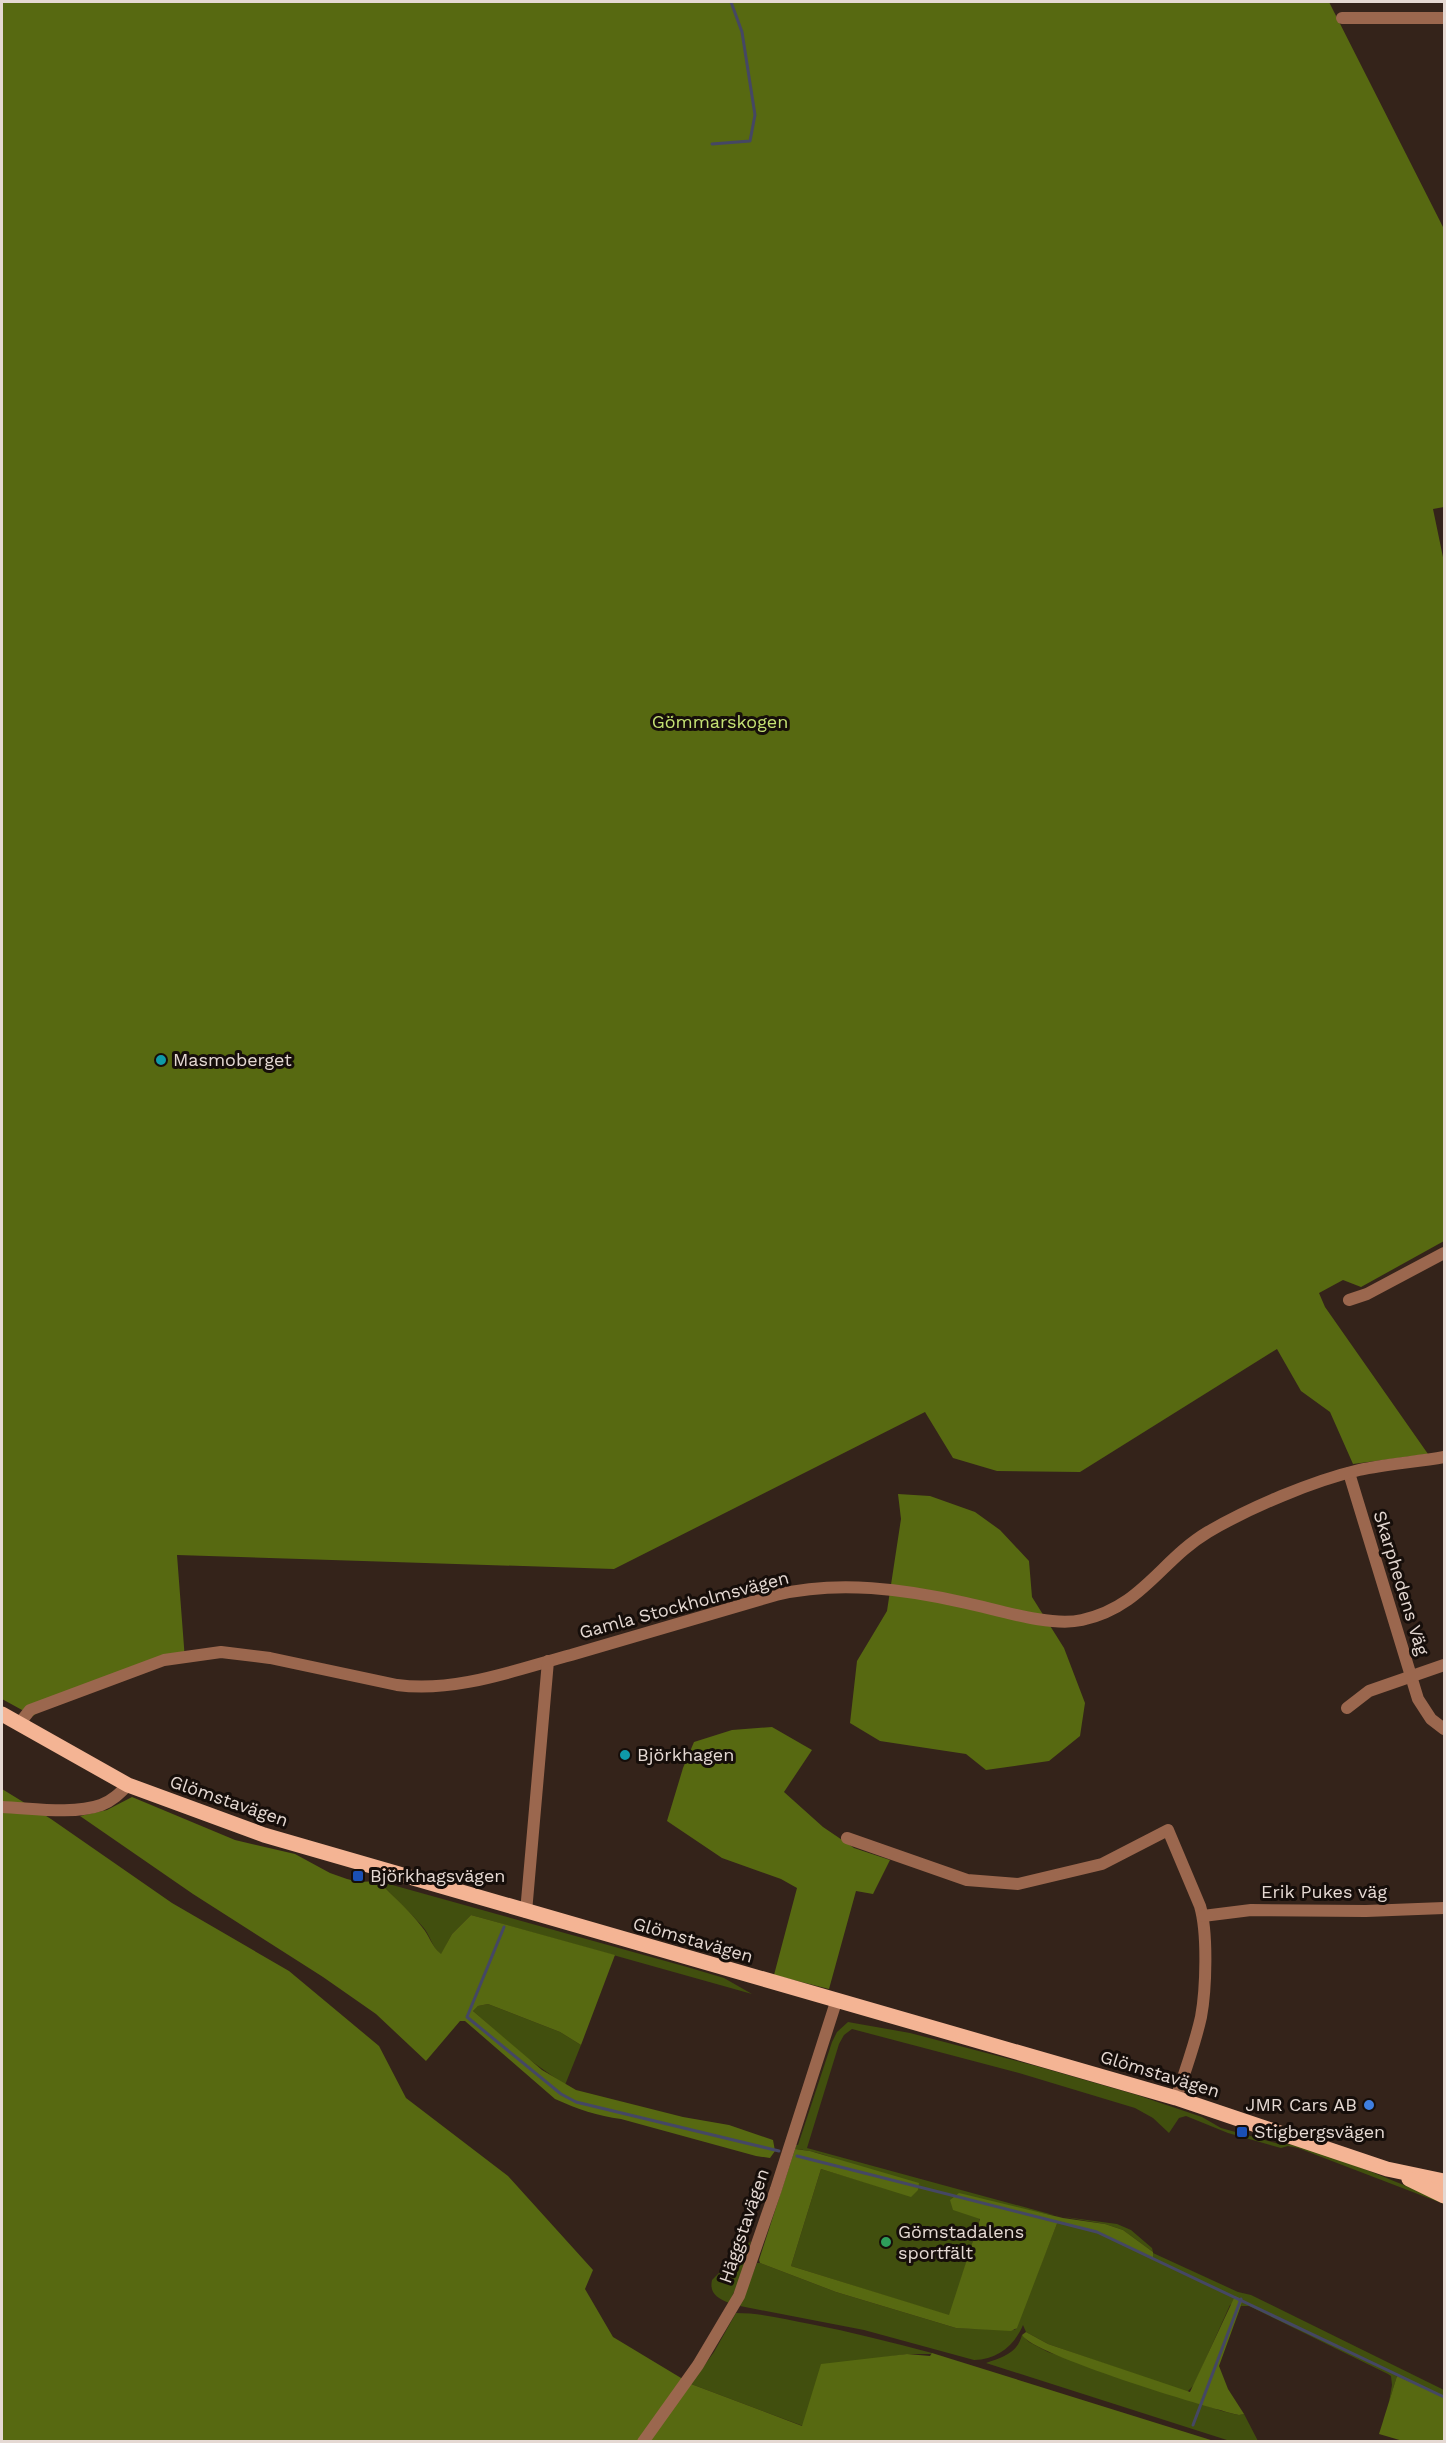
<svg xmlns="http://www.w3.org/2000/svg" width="1446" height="2443" viewBox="0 0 1446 2443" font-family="'Work Sans',sans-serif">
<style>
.green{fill:#414f0e}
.forest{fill:#576911}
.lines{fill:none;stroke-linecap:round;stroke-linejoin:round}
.stream{stroke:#454764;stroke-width:3}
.minor{stroke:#9b674e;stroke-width:12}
.major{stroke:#f4b494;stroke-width:15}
.culture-dot{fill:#0f9aa8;stroke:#160e0a;stroke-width:2}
.transit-dot{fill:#1a4fb4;stroke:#160e0a;stroke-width:2}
.shop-dot{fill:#3f7fe0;stroke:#160e0a;stroke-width:2}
.leisure-dot{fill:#2e9e5b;stroke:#160e0a;stroke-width:2}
.labels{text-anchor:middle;stroke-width:6;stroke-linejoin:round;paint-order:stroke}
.park-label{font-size:18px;fill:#c5e274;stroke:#160e0a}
.poi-label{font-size:18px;fill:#e5d9d3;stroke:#160e0a;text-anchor:start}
.street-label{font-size:18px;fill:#e5d9d3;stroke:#160e0a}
</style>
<rect width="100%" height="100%" fill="#34231a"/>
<g class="green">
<path d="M 378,1881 L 687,1967 L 724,1978 L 752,1994 L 471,1915 L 452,1934 L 441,1955 C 431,1946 431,1936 423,1927 C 409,1911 393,1896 378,1881 Z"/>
<polygon points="488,2004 560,2032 581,2045 565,2085 527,2058 473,2011 478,2006"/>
<path d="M 848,2022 L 910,2033 L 1036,2066 L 1137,2095 L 1202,2117 L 1221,2128 L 1279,2144 C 1300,2139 1416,2191 1444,2201 L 1444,2204 L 1298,2148 L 1288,2146 L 1281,2148 L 1228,2133 L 1186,2116 L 1179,2118 L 1169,2133 L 1153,2118 L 1135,2108 L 1019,2073 L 852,2029 L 844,2035 L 839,2044 L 807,2148 L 1057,2216 L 1117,2224 L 1131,2230 L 1152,2248 L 1153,2252 L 1123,2230 L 1105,2224 L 1023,2210 L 980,2218 L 950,2316 L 791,2266 L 821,2169 L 911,2196 C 877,2180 833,2151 795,2149 L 796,2145 L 798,2145 L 832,2042 L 837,2032 Z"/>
<path d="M 1058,2221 L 1097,2232 L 1152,2257 L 1153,2253 L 1238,2292 L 1251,2295 L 1444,2390 L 1444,2397 L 1397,2376 L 1389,2402 L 1392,2385 L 1391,2376 L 1388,2374 L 1249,2306 L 1241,2306 L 1243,2300 L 1230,2305 L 1194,2385 L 1187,2392 L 1048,2344 L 1026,2332 L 1023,2325 C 1014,2346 998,2359 974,2360 L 864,2330 L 740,2306 L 757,2263 L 760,2263 L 836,2292 L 956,2328 L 1015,2330 Z"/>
<path d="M 751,2241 L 739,2281 L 729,2303 C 718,2298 709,2294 712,2280 Z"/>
<path d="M 736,2313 C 761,2313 786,2319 810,2324 C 851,2332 891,2342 932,2353 L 932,2354 L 907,2354 L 865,2360 L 803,2426 L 691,2384 L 714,2352 Z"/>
<path d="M 1022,2335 L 1029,2342 L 1048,2352 L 1222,2411 L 1238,2415 L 1244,2414 L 1258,2441 L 1230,2441 L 986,2363 C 1002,2357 1017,2354 1022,2335 Z"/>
</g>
<g class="forest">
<polygon points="2,2 1329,2 1444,229 1444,507 1433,509 1444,562 1444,1241 1361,1287 1343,1280 1319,1293 1325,1307 1428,1454 1353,1464 1330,1412 1301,1391 1277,1349 1080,1472 997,1471 953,1458 925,1412 614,1569 177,1555 185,1660 166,1664 40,1710 33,1716 2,1699"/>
<polygon points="898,1494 930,1496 975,1512 1000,1530 1029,1561 1032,1597 1064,1648 1085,1703 1080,1736 1049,1761 986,1770 966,1754 880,1741 850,1723 857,1661 887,1611 901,1519"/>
<polygon points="772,1727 812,1750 784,1792 823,1827 854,1848 890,1860 873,1894 856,1891 829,1989 774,1975 797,1888 781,1879 722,1858 667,1821 683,1768 694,1742 732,1730"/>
<polygon points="2,1789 51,1819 172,1903 289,1971 379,2046 406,2098 508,2176 593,2270 585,2289 613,2337 691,2384 802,2426 821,2364 907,2354 930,2356 932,2353 1214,2441 2,2441"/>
<path d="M 132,1797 L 235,1840 L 295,1854 L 330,1873 L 347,1879 L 359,1882 L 378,1881 C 393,1896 409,1910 422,1927 C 430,1936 431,1946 441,1954 L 452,1934 L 471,1915 L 615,1955 L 581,2045 L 560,2032 L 488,2004 L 478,2006 L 473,2011 L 542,2070 L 576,2090 L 683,2117 L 729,2125 L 773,2140 L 775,2151 L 770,2158 L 756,2156 L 621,2119 C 598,2116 577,2109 555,2099 L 465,2021 L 460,2021 L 426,2061 L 376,2014 L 323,1977 L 193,1894 L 80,1816 L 107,1810 Z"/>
<polygon points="795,2149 810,2151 919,2183 918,2190 911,2197 821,2169 791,2266 949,2315 980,2219 953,2210 950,2200 959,2193 1063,2218 1105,2224 1123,2230 1153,2252 1153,2258 1097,2232 1058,2221 1017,2328 1011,2331 956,2328 836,2292 760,2263 759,2260"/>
<path d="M 1235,2296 L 1243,2300 L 1219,2366 L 1228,2389 L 1244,2414 L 1239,2415 C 1208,2408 1033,2355 1022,2335 L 1026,2332 L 1048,2344 L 1190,2392 Z"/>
<polygon points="1397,2376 1444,2397 1444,2441 1403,2441 1379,2434"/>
</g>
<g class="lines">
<g class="stream">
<polyline points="712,144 750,141 755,115 742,32 731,2"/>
<polyline points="504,1927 467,2017 561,2094 576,2102 779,2151"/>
<polyline points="797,2156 1097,2232 1444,2397"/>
<polyline points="1193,2425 1241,2299"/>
</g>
<g class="minor">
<polyline points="1342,18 1444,18"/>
<polyline points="1349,1300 1367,1294 1444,1253"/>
<polyline points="1349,1473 1418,1699 1431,1719 1444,1729"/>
<polyline points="1347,1708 1369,1691 1444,1665"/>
<path d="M 19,1724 L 30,1710 L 164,1660 L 221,1652 L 270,1658 L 397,1685 C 455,1693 515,1670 571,1655 C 639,1635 708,1615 776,1595 C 838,1580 905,1589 966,1603 C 999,1610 1050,1627 1082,1620 C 1142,1607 1161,1560 1208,1532 C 1249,1508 1312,1481 1359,1470 C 1387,1464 1416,1462 1444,1457"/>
<path d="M 2,1807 C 31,1808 73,1815 101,1805 C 112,1801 120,1793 128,1785"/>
<path d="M 847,1838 L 967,1880 L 1018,1884 L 1102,1864 L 1168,1830 L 1200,1906 C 1208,1933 1206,1990 1201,2017 C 1195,2044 1185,2072 1176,2098"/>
<polyline points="526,1912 548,1661"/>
<polyline points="1203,1916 1251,1910 1366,1911 1444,1908"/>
<polyline points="643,2442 698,2365 739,2296 776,2189 836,2002"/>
</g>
<g class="major">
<polyline points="2,1714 128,1785 264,1835 1176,2098 1387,2169 1444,2181"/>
<polyline points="1409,2179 1444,2196"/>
</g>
</g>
<g class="culture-dot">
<circle cx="161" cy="1060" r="6"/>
<circle cx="625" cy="1755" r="6"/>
</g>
<g class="transit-dot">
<rect x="352" y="1870" width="12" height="12" rx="3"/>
<rect x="1236" y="2126" width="12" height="12" rx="3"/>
</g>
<circle class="shop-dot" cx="1369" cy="2105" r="6"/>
<circle class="leisure-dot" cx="886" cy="2242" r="6"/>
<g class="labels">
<g class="park-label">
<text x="720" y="728">Gömmarskogen</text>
</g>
<g class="poi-label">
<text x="173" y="1066">Masmoberget</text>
<text x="637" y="1761">Björkhagen</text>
<text x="370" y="1882">Björkhagsvägen</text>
<text x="1357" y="2111" text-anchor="end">JMR Cars AB</text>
<text x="1254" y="2138">Stigbergsvägen</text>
<text x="898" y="2238">Gömstadalens<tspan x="898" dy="21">sportfält</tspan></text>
</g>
<g class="street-label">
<text transform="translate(1401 1583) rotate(73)" y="6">Skarphedens Väg</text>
<text transform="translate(684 1605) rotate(-15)" y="6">Gamla Stockholmsvägen</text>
<text transform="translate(229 1801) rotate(19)" y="6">Glömstavägen</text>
<text x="1324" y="1898">Erik Pukes väg</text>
<text transform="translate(693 1940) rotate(16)" y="6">Glömstavägen</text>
<text transform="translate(1160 2074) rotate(17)" y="6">Glömstavägen</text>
<text transform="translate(744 2226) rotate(-71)" y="6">Häggstavägen</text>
</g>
</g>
<rect width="1446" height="2443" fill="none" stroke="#e5d9d3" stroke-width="6"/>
</svg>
